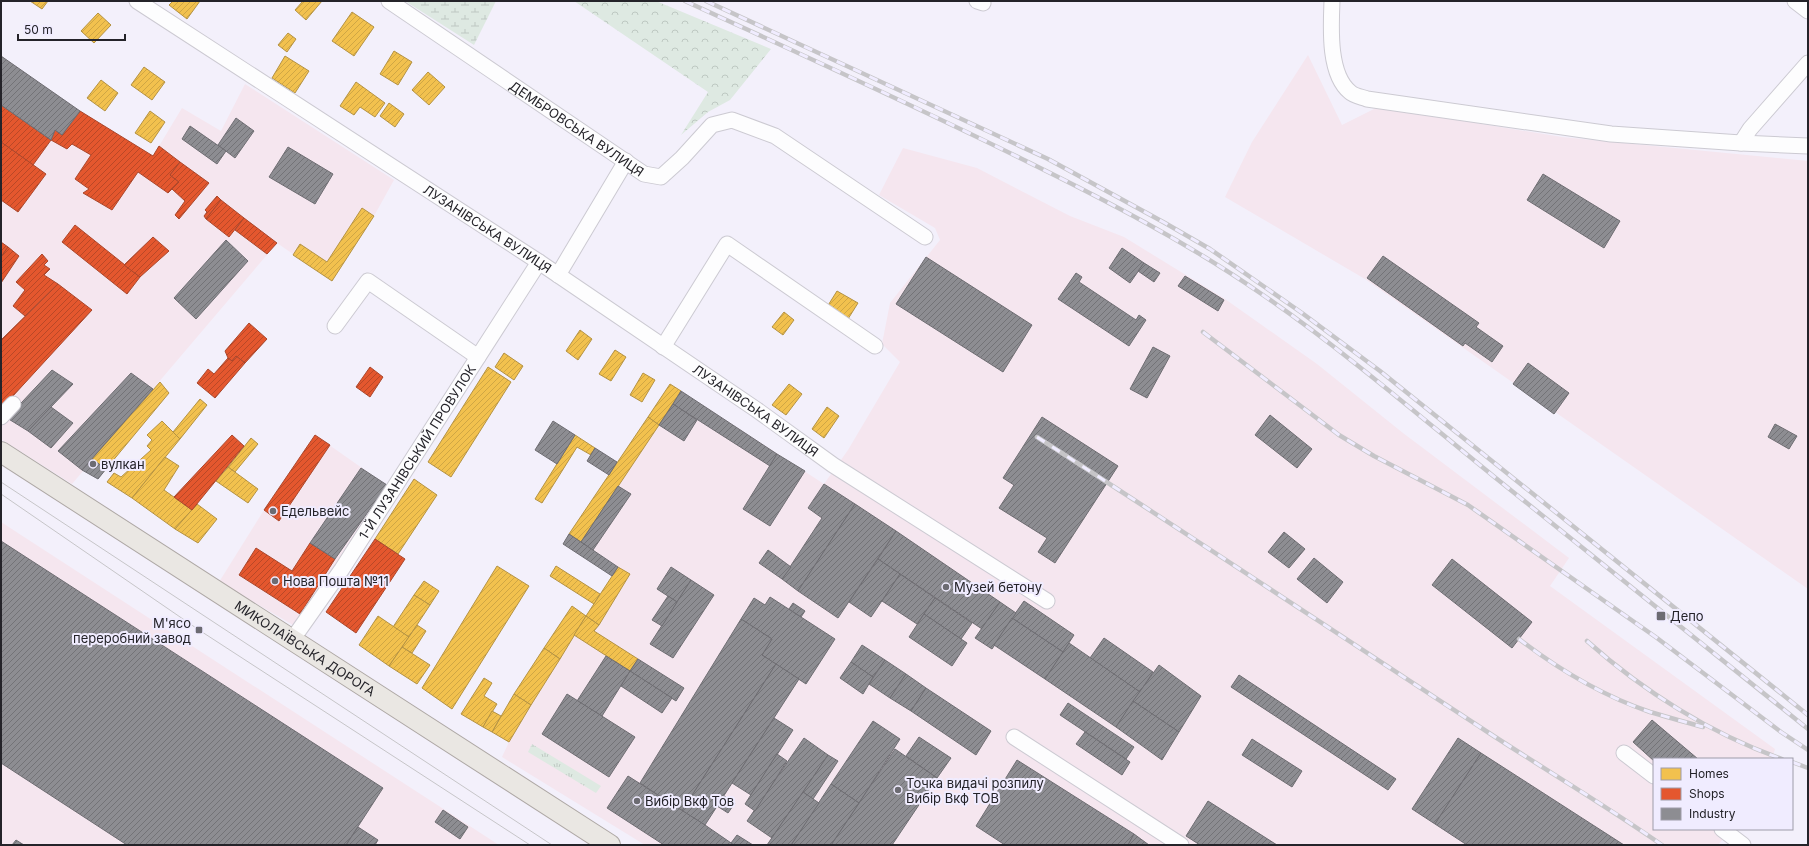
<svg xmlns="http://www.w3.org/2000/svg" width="1809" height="846" viewBox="0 0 1809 846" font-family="Inter,sans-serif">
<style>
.industrial{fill:#f5e6ef}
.grass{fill:url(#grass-tufts)}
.forest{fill:url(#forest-crowns)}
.wetland{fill:url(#wetland-marsh)}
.homes{fill:url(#homes-hatch);stroke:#b49243}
.shops{fill:url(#shops-hatch);stroke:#aa472c}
.industry{fill:url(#industry-hatch);stroke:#6e6d72}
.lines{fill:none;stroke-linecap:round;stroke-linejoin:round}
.minor-casing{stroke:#cccad2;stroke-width:17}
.major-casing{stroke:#aea8a5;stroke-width:22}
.minor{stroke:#fdfdfe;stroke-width:15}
.major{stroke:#eae7e3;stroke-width:20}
.tram{stroke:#c6c5c8;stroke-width:1}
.rail-casing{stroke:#c6c5c8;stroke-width:4.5}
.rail{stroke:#f0ecff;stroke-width:3;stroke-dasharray:9;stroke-linecap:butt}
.poi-dot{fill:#6c6b72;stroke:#f0ecff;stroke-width:1.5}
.labels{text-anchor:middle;stroke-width:4;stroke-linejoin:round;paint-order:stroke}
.street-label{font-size:13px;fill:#242329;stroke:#f0ecff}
.poi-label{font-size:13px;fill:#242329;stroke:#f0ecff;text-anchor:start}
</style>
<defs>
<pattern id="grass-tufts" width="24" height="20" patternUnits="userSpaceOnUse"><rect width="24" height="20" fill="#dee9e2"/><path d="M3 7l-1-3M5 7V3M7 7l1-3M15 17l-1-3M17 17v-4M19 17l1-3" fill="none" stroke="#bec8c2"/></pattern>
<pattern id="forest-crowns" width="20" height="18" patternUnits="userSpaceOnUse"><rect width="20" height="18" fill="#dee9e2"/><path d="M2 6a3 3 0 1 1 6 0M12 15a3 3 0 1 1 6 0" fill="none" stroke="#bec8c2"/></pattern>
<pattern id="wetland-marsh" width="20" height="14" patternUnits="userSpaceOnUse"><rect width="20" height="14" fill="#dee9e2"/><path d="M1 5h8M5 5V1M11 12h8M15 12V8" fill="none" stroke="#bec8c2"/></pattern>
<pattern id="homes-hatch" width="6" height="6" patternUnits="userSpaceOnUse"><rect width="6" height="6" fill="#f2c14e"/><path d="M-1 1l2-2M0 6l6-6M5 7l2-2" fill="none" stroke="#cfa644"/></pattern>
<pattern id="shops-hatch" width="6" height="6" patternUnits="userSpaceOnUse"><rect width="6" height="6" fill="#e4572e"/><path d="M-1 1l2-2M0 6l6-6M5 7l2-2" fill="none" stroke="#b94827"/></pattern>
<pattern id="industry-hatch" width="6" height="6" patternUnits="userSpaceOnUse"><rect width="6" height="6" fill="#8d8d92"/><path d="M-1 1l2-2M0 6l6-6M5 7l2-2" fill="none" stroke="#737377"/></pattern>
</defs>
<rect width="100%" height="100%" fill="#f3f0fb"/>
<g class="industrial">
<polygon points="1308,55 1342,125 1378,107 1562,137 1808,161 1808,589 1365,279 1225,197 1252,142"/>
<polygon points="1,56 80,111 153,156 182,108 221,131 245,84 394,180 374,216 332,281 277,243 72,484 1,439"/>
<polygon points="903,148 977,168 1070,216 1124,237 1225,299 1317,364 1403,433 1569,558 1550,586 1775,749 1772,759 1654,759 1654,829 1731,829 1718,845 645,845 502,757 509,742 531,705 618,567 581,542 681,391 824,484 848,450 900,362 882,344 890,303 940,240 935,228 879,195"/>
<polygon points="315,435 389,487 293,625 219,582 264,510"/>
<polygon points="1,522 499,845 1,845"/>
</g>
<polygon class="grass" points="532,744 601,786 596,793 528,752"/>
<polygon class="forest" points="574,1 656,1 771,49 730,100 708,112 681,135 708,92"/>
<polygon class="wetland" points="405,1 496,1 474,45"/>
<g class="homes">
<polygon points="30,1 48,1 42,9"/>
<polygon points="173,1 200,1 187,19 169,5"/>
<polygon points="303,1 322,1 306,20 295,10"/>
<polygon points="352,12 374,27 354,56 332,41"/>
<polygon points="98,13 111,25 94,43 81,31"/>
<polygon points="288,33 296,39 287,52 278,45"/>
<polygon points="394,51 412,62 398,85 380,74"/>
<polygon points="285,56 309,71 295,93 272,78"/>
<polygon points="144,67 165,82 152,100 131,85"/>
<polygon points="428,72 445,87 429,105 412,90"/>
<polygon points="101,80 118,93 105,111 87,98"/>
<polygon points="356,82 385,103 375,117 360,107 354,115 340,106"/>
<polygon points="389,103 404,114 395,127 380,116"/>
<polygon points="150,111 165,122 151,143 135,133"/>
<polygon points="362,208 374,216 332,281 293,255 300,244 327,262"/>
<polygon points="837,291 858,303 848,319 827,307"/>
<polygon points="784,312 794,320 783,335 772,327"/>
<polygon points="580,330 592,339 578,360 566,351"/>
<polygon points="615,350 626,357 611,381 599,374"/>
<polygon points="504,353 523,366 514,380 495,367"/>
<polygon points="488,367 511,382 451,477 428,462"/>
<polygon points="643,373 655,380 642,402 630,395"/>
<polygon points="160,382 169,393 106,469 92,459"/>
<polygon points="670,384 681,391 659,425 648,417"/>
<polygon points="789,384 802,394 786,415 772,405"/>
<polygon points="200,399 207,405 180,439 173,432"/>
<polygon points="827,407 839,416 824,438 812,429"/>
<polygon points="648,417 659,425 581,542 569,534"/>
<polygon points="162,421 180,439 132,498 107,482 114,473 121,477 151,450 147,446 152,440 147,435"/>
<polygon points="575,435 595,448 591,455 577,447 542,503 535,499"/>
<polygon points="251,438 258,444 235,472 228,467"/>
<polygon points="165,457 179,466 164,490 192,510 175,529 132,498"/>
<polygon points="228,467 258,489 248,503 216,481"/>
<polygon points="414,479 437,495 398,554 375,539"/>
<polygon points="197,504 217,519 198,543 175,529"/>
<polygon points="497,566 529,586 452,709 422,688"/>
<polygon points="556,566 600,594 594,604 550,576"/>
<polygon points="618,567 630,574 599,625 586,616"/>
<polygon points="424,581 439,591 430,605 414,595"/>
<polygon points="414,595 430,605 409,637 393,627"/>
<polygon points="572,606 586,616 560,659 544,648"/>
<polygon points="378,616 409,637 389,666 359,645"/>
<polygon points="586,616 599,625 594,631 638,659 630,671 574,635"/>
<polygon points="417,625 426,631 412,653 402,647"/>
<polygon points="402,647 430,665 417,684 389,666"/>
<polygon points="544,648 560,659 531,705 514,694"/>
<polygon points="484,678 492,683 484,696 497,704 483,727 461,714"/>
<polygon points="514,694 531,705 509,742 492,732"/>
<polygon points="492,711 501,716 492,732 483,727"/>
</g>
<g class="shops">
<polygon points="1,105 51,140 33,165 1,142"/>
<polygon points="80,111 153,156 159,146 180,162 170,175 179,182 168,193 138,172 112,210 83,193 89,189 75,179 91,155 72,144 67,149 51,140 55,130 62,135"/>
<polygon points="1,142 46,174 18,212 1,200"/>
<polygon points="180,162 209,183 179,219 175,215 185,201 172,189 179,182 170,175"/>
<polygon points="217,196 221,200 206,219 204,216 207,212 205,210"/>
<polygon points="221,200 244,218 229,237 206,219"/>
<polygon points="244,218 277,243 267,254 235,230"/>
<polygon points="75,225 140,277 127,294 62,242"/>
<polygon points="153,237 169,251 140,277 124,265"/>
<polygon points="1,242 8,247 1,257"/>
<polygon points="8,247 19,256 1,283 1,257"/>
<polygon points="42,254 48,261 44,265 50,269 44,275 58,284 25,316 13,306 25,290 16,282"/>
<polygon points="58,284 92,310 1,409 1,340"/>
<polygon points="249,323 267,339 245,363 236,356 232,361 228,358 225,351"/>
<polygon points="236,356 245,363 215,398 197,383 208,369 214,374 228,358 232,361"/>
<polygon points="370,367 383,377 370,397 356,387"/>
<polygon points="232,435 244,446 192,510 174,497"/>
<polygon points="315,435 330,445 279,521 264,510"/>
<polygon points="375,539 405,559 356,633 326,612"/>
<polygon points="310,543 335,559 300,614 239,575 256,548 292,571"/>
</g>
<g class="industry">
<polygon points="1,56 80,111 62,135 55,130 51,140 1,105"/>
<polygon points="236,118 254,131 235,158 218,145"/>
<polygon points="190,126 226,151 217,164 182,139"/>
<polygon points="288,147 333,174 315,204 269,177"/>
<polygon points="1543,174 1620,221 1604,248 1527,200"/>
<polygon points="226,240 248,261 196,319 174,298"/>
<polygon points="1122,248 1144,263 1130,283 1109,268"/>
<polygon points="1383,256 1479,323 1476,327 1503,346 1492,362 1465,343 1463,346 1367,278"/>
<polygon points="926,257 1032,325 1003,372 896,304"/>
<polygon points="1144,263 1160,273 1154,282 1138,271"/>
<polygon points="1076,273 1082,277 1079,282 1136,320 1139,315 1146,320 1129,346 1058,299"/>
<polygon points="1185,276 1224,300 1218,311 1178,286"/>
<polygon points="1153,347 1170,356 1147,398 1130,389"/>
<polygon points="1528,363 1569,393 1554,414 1513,384"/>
<polygon points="52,370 73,384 28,431 7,418"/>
<polygon points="131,373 153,389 82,470 58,451"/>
<polygon points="681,391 777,454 770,466 673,404"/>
<polygon points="673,404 697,420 684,441 659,425"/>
<polygon points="51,407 73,423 51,448 28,431"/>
<polygon points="1270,415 1312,449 1297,468 1255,435"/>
<polygon points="1042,417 1118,466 1055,563 1038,552 1047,538 999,508 1014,485 1003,478"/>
<polygon points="553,421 575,435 557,464 535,450"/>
<polygon points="1775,424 1797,436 1789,449 1768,437"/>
<polygon points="595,448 617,462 609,475 587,461"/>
<polygon points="777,454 805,471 770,526 743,509"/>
<polygon points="92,459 106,469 98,479 82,470"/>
<polygon points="361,468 387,485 335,559 310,543"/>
<polygon points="824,484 855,504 798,591 782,579 822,518 808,508"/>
<polygon points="618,486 631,494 593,550 581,542"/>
<polygon points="855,504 896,531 838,618 798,591"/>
<polygon points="896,531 1000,602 982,629 878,559"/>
<polygon points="1284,532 1305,549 1289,568 1268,552"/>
<polygon points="569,534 618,567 612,576 563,544"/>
<polygon points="1,541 383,788 346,845 127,845 1,763"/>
<polygon points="768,550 791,567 782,579 759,563"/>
<polygon points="1314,558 1343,582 1327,603 1297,579"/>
<polygon points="878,559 900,574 871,617 849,602"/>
<polygon points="1452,559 1532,622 1512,648 1432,585"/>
<polygon points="671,567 691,580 677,602 657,589"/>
<polygon points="900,574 935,598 917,624 882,601"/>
<polygon points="691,580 714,595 673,658 650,644"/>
<polygon points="668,596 677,602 662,626 652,620"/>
<polygon points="770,597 835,639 806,684 762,655 772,639 741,619 754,598 765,605"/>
<polygon points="935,598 972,623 961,639 924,614"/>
<polygon points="1024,601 1074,635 1063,652 1012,618"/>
<polygon points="1000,602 1016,613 992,649 975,638"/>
<polygon points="793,603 805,611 801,617 789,609"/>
<polygon points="924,614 967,643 952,666 909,637"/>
<polygon points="1012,618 1063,652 1045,679 994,645"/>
<polygon points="741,619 772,639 762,655 776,664 682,811 640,783"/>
<polygon points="1104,638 1153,672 1140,692 1090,658"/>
<polygon points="1069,643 1140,692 1116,727 1045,679"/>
<polygon points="862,645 885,660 873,677 851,662"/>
<polygon points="606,656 630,671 602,716 577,701"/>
<polygon points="638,659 684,688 676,701 630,671"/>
<polygon points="885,660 906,674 890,698 869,684"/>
<polygon points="851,662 873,677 863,694 840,678"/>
<polygon points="776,664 799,679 705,825 682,811"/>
<polygon points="1159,665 1201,696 1179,732 1133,701"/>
<polygon points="630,671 672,698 662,713 621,686"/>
<polygon points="906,674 926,688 911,711 890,698"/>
<polygon points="1239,675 1396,779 1388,790 1231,687"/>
<polygon points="926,688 991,731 976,755 911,711"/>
<polygon points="567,694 635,737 609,777 542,734"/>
<polygon points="1133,701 1179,732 1162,760 1116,727"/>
<polygon points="1068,703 1134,747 1126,759 1060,715"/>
<polygon points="774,718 793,730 751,795 732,783"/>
<polygon points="1652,720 1698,759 1654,759 1654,761 1633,742"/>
<polygon points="873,721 900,739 859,803 831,784"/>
<polygon points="1085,732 1130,762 1122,775 1076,744"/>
<polygon points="919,737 951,758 937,778 906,756"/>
<polygon points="804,738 828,755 772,838 747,821"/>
<polygon points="1458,738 1481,753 1435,824 1412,809"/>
<polygon points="1252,739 1302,771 1292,787 1242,755"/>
<polygon points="895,749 937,778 892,845 831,845"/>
<polygon points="1481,753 1624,845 1467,845 1435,824"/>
<polygon points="777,754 787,761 755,811 745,804"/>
<polygon points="828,755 838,761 813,799 803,792"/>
<polygon points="1017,760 1134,834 1128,845 1005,845 976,826"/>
<polygon points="628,776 705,825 734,845 664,845 607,808"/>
<polygon points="831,784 859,803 831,845 791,845"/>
<polygon points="803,792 819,803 791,845 767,845"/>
<polygon points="724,796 735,803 728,813 717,806"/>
<polygon points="1208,801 1277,845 1200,845 1186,836"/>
<polygon points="443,810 468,827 460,839 435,822"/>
<polygon points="358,827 378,840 375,845 346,845"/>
<polygon points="1134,834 1149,845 1128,845"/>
<polygon points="737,835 753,845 734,845 731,843"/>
<polygon points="16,840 24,845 12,845"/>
</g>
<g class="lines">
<defs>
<g id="minor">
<path id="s1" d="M 137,1 L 539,262 L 757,410 L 833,465 L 1047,601"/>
<path id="s2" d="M 389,1 L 644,174 L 661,177 L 682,158 L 712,125 L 732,120 L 775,136 L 925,237"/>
<polyline points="977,1 983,3"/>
<path d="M 1332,1 C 1331,27 1328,74 1350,92 C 1354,96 1362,97 1367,99 L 1611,134 L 1741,143 L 1808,146"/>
<polyline points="1795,1 1808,11"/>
<polyline points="1741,143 1750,129 1808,63"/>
<polyline points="558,275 626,161"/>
<polyline points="335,326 368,281 478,357"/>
<polyline points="663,347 727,244 875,346"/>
<polyline points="1,417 13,404"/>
<path id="s3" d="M 292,640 L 342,569 L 539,262"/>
<polyline points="1014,737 1181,845"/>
<polyline points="1624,753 1654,776"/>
<polyline points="1722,829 1743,845"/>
</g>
<g id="major">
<path id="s4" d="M 1,452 L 610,845"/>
</g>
</defs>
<use href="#minor" class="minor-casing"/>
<use href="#major" class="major-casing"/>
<use href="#minor" class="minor"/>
<use href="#major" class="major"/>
<g class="tram">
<polyline points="1,482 552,845"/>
<polyline points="1,494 199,630 530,845"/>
</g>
<defs>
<g id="rail">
<path d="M 685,1 C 798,53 911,104 1022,159 C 1105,200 1187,242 1263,295 C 1343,350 1417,414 1492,475 C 1597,560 1703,644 1808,729"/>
<polyline points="706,1 1048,159 1165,223 1210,249 1302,313 1380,371 1808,715"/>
<polyline points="1203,332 1339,435 1374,456 1468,505 1657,638 1781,732 1808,750"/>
<path d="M 1037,437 C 1188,534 1336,633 1486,731 C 1544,769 1605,805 1662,845"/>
<path d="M 1519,639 C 1558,669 1603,696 1650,712 C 1667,717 1685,722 1703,727"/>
<path d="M 1587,641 C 1643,691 1711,734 1782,759"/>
<polyline points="1792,762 1808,768"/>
</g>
</defs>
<use href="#rail" class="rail-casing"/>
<use href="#rail" class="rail"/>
</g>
<g class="poi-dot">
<circle cx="93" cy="464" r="4"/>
<circle cx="273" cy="511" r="4"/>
<circle cx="275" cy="581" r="4"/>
<circle cx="946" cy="587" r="4"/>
<rect x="1656" y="611" width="10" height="10" rx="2"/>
<rect x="195" y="626" width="8" height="8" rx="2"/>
<circle cx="898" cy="790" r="4"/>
<circle cx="637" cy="801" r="4"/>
</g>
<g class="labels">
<g class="street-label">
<text dy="5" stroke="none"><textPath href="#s2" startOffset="227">ДЕМБРОВСЬКА ВУЛИЦЯ</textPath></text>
<text dy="5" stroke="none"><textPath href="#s1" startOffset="418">ЛУЗАНІВСЬКА ВУЛИЦЯ</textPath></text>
<text dy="5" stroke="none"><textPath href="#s1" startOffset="742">ЛУЗАНІВСЬКА ВУЛИЦЯ</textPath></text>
<text dy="5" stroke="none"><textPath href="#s3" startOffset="226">1-Й ЛУЗАНІВСЬКИЙ ПРОВУЛОК</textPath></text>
<text dy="5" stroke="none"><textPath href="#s4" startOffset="362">МИКОЛАЇВСЬКА ДОРОГА</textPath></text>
</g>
<g class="poi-label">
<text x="101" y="469">вулкан</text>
<text x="281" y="516">Едельвейс</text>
<text x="283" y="586">Нова Пошта №11</text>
<text x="954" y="592">Музей бетону</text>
<text x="1670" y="621">Депо</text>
<text x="191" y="628" text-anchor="end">М'ясо<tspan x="191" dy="15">переробний завод</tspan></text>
<text x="906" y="788">Точка видачі розпилу<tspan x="906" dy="15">Вибір Вкф ТОВ</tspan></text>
<text x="645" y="806">Вибір Вкф Тов</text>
</g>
</g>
<rect width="1809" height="846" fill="none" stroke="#242329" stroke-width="4"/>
<rect x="1653" y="758" width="140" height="72" fill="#f0ecff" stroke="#9e9ca9"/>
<rect x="1661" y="768" width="20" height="12" fill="#f2c14e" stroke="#9e9ca9"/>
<text x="1689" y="778" font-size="12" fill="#242329">Homes</text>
<rect x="1661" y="788" width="20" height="12" fill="#e4572e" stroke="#9e9ca9"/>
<text x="1689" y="798" font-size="12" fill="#242329">Shops</text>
<rect x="1661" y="808" width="20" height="12" fill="#8d8d92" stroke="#9e9ca9"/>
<text x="1689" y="818" font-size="12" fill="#242329">Industry</text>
<path d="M18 34v6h107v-6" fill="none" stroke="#242329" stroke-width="2"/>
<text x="24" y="34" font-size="12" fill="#242329" stroke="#f0ecff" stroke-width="3" paint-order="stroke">50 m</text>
</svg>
